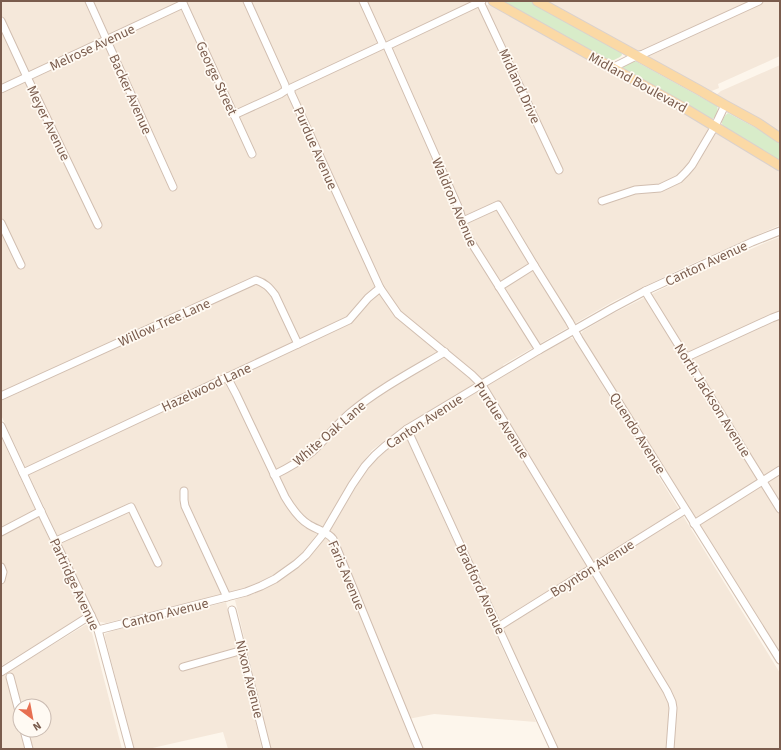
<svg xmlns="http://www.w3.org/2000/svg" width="781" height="750" viewBox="0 0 781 750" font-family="'Source Sans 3',sans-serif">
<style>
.residential{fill:#f5e8da;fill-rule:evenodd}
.green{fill:#d8ecc9}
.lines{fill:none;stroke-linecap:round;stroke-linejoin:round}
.minor-casing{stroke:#d1beb0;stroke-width:9}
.major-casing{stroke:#dad1cd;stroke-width:11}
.minor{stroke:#fff;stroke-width:7}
.major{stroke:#fbd9a5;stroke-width:9}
.labels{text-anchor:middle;stroke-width:3.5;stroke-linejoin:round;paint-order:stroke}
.street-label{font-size:14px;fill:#7a5c4d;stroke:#fffaf3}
</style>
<rect width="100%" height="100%" fill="#fdf6ec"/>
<g class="residential">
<polygon points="1,1 177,1 252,159 256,157 184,1 474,1 478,8 488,5 492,6 686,114 762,159 776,169 780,172 780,225 687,266 614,301 503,365 504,367 401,429 372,450 363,462 327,520 309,545 300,555 290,564 276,573 257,584 240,590 106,623 100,622 96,618 1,415"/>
<polygon points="545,1 780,1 780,56 718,84 719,88 709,92"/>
<polygon points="780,65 780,134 715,96 721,91"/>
<polygon points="780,237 780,654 582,337 581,334 583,331 612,314 660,290 767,242"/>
<polygon points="568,338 572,338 575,341 780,673 780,749 557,749 414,434 414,431 417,428 470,395 542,353"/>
<polygon points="1,437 83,611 82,615 80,618 1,666"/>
<polygon points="405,437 407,439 536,722 434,714 403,720 414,749 271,749 235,600 253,594 271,585 289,574 301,565 313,553 333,526 360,480 372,464 385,451 401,438"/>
<polygon points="226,602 262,749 228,749 223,732 148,749 134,749 105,637 105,634 112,631"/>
<path d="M 87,624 L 90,626 L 91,629 L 122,749 L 1,749 L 1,676 ZM 20,706 L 44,706 L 44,730 L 20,730 Z"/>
</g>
<g class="green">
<polygon points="502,1 530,1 621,52 622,55 620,57 610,62"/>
<path d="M 634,61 L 637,62 L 717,106 C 719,111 716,117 711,120 L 623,70 L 622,68 L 624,66 Z"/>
<path d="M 728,113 L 758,129 L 780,144 L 780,162 L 723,126 C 720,122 724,116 728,113 Z"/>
</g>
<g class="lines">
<defs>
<g id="minor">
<polyline points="89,1 173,187"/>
<polyline points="182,1 252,154"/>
<polyline points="363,1 383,45 291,88 291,93 380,288 398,314 472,375 482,385 667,691 672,702 673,708 670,749"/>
<polyline points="482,1 387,46 459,209 466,232 471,242 539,350"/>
<polyline points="480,2 559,170"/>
<polyline points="1,21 27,77 98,225"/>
<polyline points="612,68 636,56 643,54 759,1"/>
<polyline points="1,89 183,4"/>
<polyline points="234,115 280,94 286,90 285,85 247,1"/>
<polyline points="602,201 635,190 660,188 679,179 686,172 692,165 715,126 725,105"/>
<polyline points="463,221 498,205 534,265 569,321 579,339 780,660"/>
<polyline points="1,223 21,265"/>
<polyline points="499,287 534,265"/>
<polyline points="645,291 780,509"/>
<polyline points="687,357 772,318 780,315"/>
<path d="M 227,377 L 236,394 L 285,497 C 291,507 298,518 308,524 C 315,529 328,532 333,539 L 419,749"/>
<path d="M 1,396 L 256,280 C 265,283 269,287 275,295 L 298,344"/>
<polyline points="1,426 44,518 98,630 130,749"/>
<polyline points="407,429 554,749"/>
<polyline points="23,473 349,320 368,298 380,288"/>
<path d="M 274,475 C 288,468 301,461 313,451 C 326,439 336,425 350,413 C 377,390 413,371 445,352"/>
<polyline points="184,491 184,500 185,506 227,597"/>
<polyline points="694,524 780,470"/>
<polyline points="1,532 41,511"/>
<polyline points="56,541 131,507 158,563"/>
<polyline points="1,567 3,572 1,580"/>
<polyline points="232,610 267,749"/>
<polyline points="498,627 685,510"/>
<polyline points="98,630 246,592 261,586 275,579 296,564 306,555 324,533 352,485 365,466 375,455 384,447 407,429 539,350 613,308 645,291 752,242 780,231"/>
<polyline points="183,667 243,650"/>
<polyline points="1,672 91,615"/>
<polyline points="10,677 20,715"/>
<polyline points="24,730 29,749"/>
</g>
<g id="major">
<polyline points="493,1 686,109 780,166"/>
<polyline points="537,1 699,90 725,105 758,123 780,138"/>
</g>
</defs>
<use href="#minor" class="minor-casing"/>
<use href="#major" class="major-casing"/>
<use href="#minor" class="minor"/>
<use href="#major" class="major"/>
</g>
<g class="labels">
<g class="street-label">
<text transform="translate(92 47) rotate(-25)" y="5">Melrose Avenue</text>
<text transform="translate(217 78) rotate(65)" y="5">George Street</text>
<text transform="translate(638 82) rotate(29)" y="5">Midland Boulevard</text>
<text transform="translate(520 86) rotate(65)" y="5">Midland Drive</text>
<text transform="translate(131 94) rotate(66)" y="5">Backer Avenue</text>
<text transform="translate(49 123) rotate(64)" y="5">Meyer Avenue</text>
<text transform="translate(316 148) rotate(66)" y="5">Purdue Avenue</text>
<text transform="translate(455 202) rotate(67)" y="5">Waldron Avenue</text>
<text transform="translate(706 263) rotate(-25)" y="5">Canton Avenue</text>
<text transform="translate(164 322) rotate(-24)" y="5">Willow Tree Lane</text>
<text transform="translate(206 387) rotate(-25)" y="5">Hazelwood Lane</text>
<text transform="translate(713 400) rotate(58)" y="5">North Jackson Avenue</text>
<text transform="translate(502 420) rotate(57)" y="5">Purdue Avenue</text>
<text transform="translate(424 421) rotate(-33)" y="5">Canton Avenue</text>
<text transform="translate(329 433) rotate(-41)" y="5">White Oak Lane</text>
<text transform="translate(638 433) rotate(58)" y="5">Quendo Avenue</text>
<text transform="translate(592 568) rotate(-32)" y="5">Boynton Avenue</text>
<text transform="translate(347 575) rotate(67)" y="5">Faris Avenue</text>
<text transform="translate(75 584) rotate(65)" y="5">Partridge Avenue</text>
<text transform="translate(481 589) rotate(65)" y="5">Bradford Avenue</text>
<text transform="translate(165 613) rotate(-14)" y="5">Canton Avenue</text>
<text transform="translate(250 679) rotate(76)" y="5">Nixon Avenue</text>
</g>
</g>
<rect width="781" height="750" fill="none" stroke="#7a5c4d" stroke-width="4"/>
<g transform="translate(32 718) rotate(148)"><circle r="19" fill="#fffaf3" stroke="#cabbb1"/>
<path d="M0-3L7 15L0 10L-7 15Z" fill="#e76f51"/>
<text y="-6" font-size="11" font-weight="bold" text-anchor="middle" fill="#7a5c4d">N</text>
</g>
</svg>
